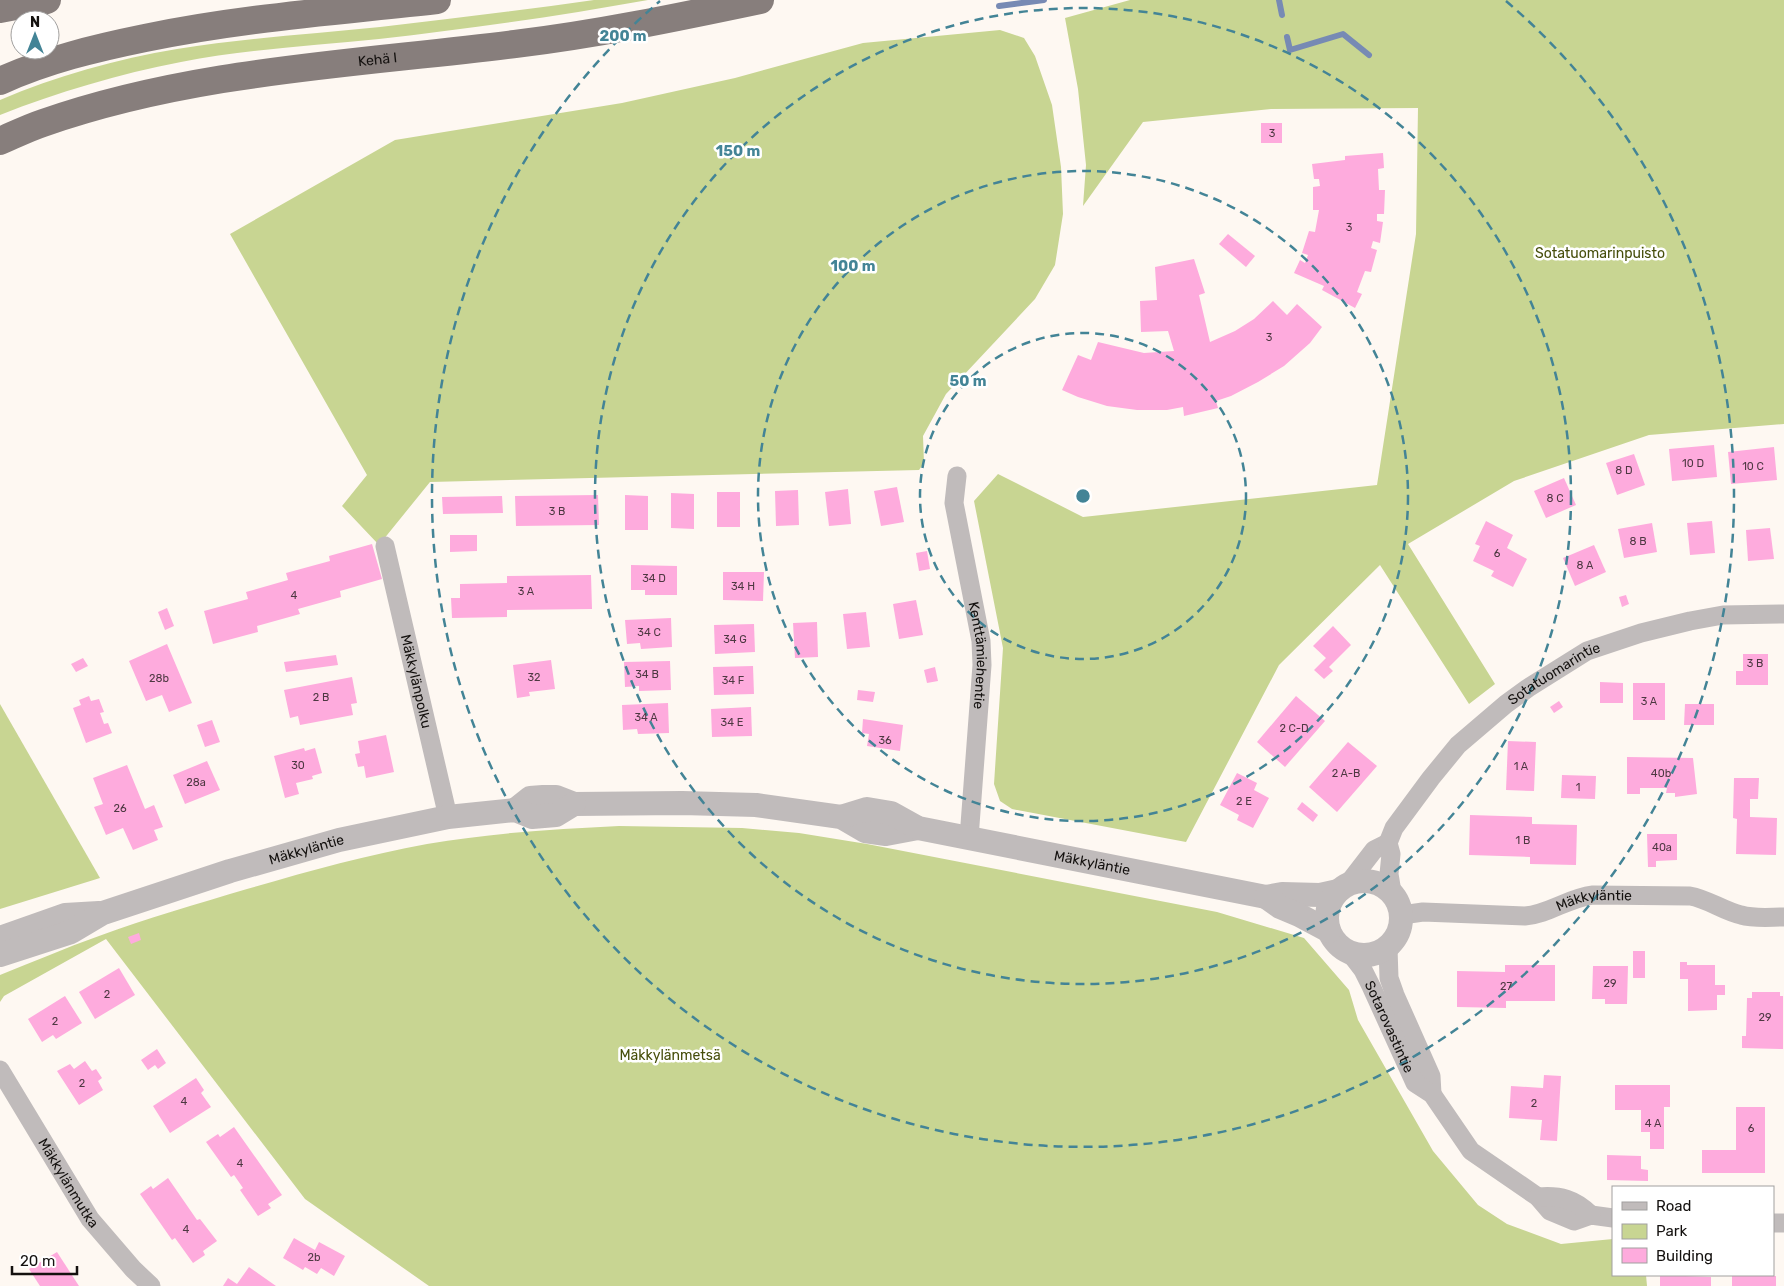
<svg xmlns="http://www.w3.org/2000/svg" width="1784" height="1286" viewBox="0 0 1784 1286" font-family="Rubik,sans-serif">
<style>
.green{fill:#c8d592}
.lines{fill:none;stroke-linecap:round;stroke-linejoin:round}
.stream{stroke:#778ab4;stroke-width:6}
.building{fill:#feabdd}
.minor{stroke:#c0bbbb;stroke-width:19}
.tertiary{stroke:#c0bbbb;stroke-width:24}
.trunk{stroke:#877e7c;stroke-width:28}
.ring{fill:none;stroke:#438496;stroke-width:2.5;stroke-dasharray:9 6}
.labels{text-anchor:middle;stroke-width:5;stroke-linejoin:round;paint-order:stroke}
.number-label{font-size:11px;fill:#4e3842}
.street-label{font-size:14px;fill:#14110f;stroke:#fff}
.park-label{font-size:14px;fill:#464e0b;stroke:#fff}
.centre{fill:#438496;stroke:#fff;stroke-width:2.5}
.ring-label{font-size:15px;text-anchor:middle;font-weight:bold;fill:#438496;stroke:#fff;stroke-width:5;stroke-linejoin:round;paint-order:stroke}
</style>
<rect width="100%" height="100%" fill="#fef8f2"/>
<g class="green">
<path d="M 594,0 L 648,0 C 559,16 469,29 379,39 C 313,46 246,49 181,62 C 119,74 58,92 0,115 L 0,100 C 56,76 117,59 177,49 C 245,38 313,34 380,27 C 452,19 523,10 594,0 Z"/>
<polygon points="1130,0 1784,0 1784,424 1649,435 1514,481 1408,544 1495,684 1469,704 1380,565 1279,665 1186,842 1012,809 1000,801 994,784 1003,648 974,501 998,474 1083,517 1377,485 1416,234 1418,108 1271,109 1143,122 1083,206 1086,165 1078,89 1065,18"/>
<polygon points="1000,30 1024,38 1035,56 1052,105 1061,167 1063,214 1055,265 1035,299 946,394 923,436 924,463 919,470 430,482 379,545 342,506 367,475 230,234 395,140 622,103 735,78 863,43"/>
<polygon points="0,704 100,878 0,909"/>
<path d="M 619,826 L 742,828 L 799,833 L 867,844 L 1217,912 L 1304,938 L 1349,990 L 1358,1020 L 1433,1151 L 1478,1205 L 1507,1224 L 1561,1244 L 1613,1239 L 1613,1275 L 1646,1275 L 1647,1286 L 429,1286 L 305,1199 L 106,939 L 4,996 L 0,1002 L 0,975 C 33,962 65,948 99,936 C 147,918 197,904 247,889 C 306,872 366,855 427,844 C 490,833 555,829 619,826 Z"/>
</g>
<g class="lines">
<g class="stream">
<polyline points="1279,0 1282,15"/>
<polyline points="999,6 1044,0"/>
<polyline points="1287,37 1290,50 1343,34 1369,55"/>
</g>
</g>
<g class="building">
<rect x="1261" y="123" width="21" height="20"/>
<polygon points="1383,153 1384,168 1378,169 1379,190 1385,190 1384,214 1377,214 1377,221 1383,222 1380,243 1373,241 1371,248 1377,250 1371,272 1365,271 1357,292 1362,294 1355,308 1322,290 1324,286 1294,273 1300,260 1305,263 1308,255 1302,253 1309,231 1315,232 1319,210 1313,210 1313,187 1320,186 1319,179 1314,179 1312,164 1345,160 1345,156"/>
<polygon points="1228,234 1255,256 1246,267 1219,244"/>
<polygon points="1194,259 1205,293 1199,295 1210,342 1235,331 1254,319 1273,301 1287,315 1297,304 1322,327 1310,343 1284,366 1258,382 1231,396 1216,401 1218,408 1184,416 1183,407 1167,410 1137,410 1107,406 1078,397 1062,390 1078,355 1091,360 1098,342 1144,353 1174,351 1168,331 1141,332 1140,301 1157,300 1155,267"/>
<polygon points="1714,445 1717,477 1672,481 1669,449"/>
<polygon points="1774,447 1777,480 1731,484 1728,452"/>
<polygon points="1634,454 1645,485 1617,495 1606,463"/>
<polygon points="1564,478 1576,505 1546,518 1534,491"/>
<polygon points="897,487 904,522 881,526 874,491"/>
<polygon points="848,489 851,524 829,526 825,492"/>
<polygon points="798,490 799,525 776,526 775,491"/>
<rect x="717" y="492" width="23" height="35"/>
<polygon points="671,493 694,494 694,529 671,528"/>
<polygon points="598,495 599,525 516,526 515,496"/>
<polygon points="625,495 648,496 648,530 625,530"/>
<polygon points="502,496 503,513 443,514 442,497"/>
<polygon points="1486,521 1513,535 1507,548 1527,559 1513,587 1491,576 1494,571 1473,561 1480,546 1475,544"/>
<polygon points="1712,521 1715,553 1690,555 1687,523"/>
<polygon points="1652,523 1657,552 1624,558 1618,529"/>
<polygon points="1770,528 1774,559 1748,561 1746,530"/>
<polygon points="450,535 477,535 477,551 450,552"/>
<polygon points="372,544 382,579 340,591 341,597 298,609 300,614 257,626 258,632 213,644 204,611 248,599 246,592 288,580 286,573 330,561 329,556"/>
<polygon points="1594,545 1606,572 1575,586 1563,558"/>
<polygon points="927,551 930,569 919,571 916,553"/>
<polygon points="631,565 677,566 677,595 645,595 645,590 631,590"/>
<polygon points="723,572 764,572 763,601 723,600"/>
<polygon points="591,575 592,609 507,610 507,617 452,618 451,598 460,598 460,584 507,583 507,576"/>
<polygon points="1626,595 1629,604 1622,607 1619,597"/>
<polygon points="916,600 923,635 899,639 893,604"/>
<polygon points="167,608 174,626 165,630 158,612"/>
<polygon points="866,612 870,647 847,649 843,614"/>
<polygon points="671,618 672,647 641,649 640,643 627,644 625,620"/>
<polygon points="817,622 818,657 795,658 793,623"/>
<polygon points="754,624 755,652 715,654 714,625"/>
<polygon points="1333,626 1351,645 1329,667 1333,671 1324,679 1314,670 1326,658 1313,646"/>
<polygon points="167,644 192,703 169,712 162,695 146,701 129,661"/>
<polygon points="1743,654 1768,654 1768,685 1736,685 1736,671 1743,671"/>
<polygon points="336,655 338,665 286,672 284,662"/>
<polygon points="83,658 88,666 76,672 71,664"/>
<polygon points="551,660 555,689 529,692 530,696 517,698 513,665"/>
<polygon points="670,661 671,690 639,691 639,686 625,687 624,662"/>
<polygon points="753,666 754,694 714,695 713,667"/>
<polygon points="935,667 938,681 927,683 924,670"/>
<polygon points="352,677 357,703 351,704 353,715 300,725 298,716 290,718 284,690"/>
<polygon points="1600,682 1623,683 1623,703 1600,703"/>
<rect x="1633" y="683" width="32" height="37"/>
<polygon points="858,690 875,692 873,702 857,700"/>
<polygon points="89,696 91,701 99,699 104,712 100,713 104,724 108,723 112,733 86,743 73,708 81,705 79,700"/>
<polygon points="1296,696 1325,721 1285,767 1257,742"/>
<polygon points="1559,701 1563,707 1554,713 1550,707"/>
<polygon points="668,703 669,733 638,734 637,729 623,730 622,705"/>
<polygon points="1685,704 1714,704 1714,725 1684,725"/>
<polygon points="751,707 752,736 712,737 711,709"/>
<polygon points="863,719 903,725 900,751 867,746 869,734 862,733"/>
<polygon points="212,720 220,742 205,747 197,725"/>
<polygon points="386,735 394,772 366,778 364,766 358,767 355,754 360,753 358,741"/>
<polygon points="1508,741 1536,742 1534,791 1506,790"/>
<polygon points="1348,742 1377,766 1337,812 1309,787"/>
<polygon points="304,748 305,751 315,748 322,773 312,776 313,779 296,783 299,794 285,798 274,756"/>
<polygon points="1627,757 1693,758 1697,794 1675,797 1675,793 1666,793 1667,788 1640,788 1640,794 1627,794"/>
<polygon points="207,761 220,790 185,804 173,775"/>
<polygon points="127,765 145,809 154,805 163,827 154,830 158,840 133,850 123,828 106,835 94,807 103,804 93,778"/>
<polygon points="1237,773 1257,783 1254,790 1269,798 1253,828 1237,820 1239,815 1220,805"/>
<polygon points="1562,775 1596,776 1595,799 1561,798"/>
<polygon points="1734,778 1759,778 1758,799 1750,799 1750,817 1777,818 1776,855 1736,854 1737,819 1733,818"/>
<polygon points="1302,802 1318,815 1313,822 1297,809"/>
<polygon points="1470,815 1532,817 1532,824 1577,825 1576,865 1530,864 1530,857 1469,855"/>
<polygon points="1647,834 1677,834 1677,860 1656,861 1656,867 1648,867"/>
<polygon points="139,933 141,940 131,944 128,937"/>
<rect x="1633" y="951" width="12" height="27"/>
<polygon points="1680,962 1687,962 1687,965 1715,965 1715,985 1725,985 1725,995 1717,995 1717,1010 1688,1011 1688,979 1680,979"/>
<polygon points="1505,965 1555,965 1555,1001 1506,1001 1506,1008 1457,1007 1457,971 1505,972"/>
<polygon points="1593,966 1628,966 1627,1004 1605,1004 1605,999 1592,999"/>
<polygon points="119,968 135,995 95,1019 79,992"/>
<polygon points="1752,992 1780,992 1780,996 1783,996 1783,1049 1742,1048 1742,1036 1746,1036 1747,998 1752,998"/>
<polygon points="65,996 82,1023 56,1039 53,1035 42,1042 28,1019"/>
<polygon points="157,1049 166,1063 158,1069 155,1065 148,1070 141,1060"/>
<polygon points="85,1061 92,1071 96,1069 102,1078 98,1081 103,1090 79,1105 57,1071 70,1064 74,1069"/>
<polygon points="1544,1075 1561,1076 1557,1141 1540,1140 1542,1120 1509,1118 1511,1086 1543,1088"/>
<polygon points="196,1078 204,1090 201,1093 211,1107 170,1133 153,1106"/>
<polygon points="1615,1085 1670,1085 1670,1107 1664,1107 1664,1149 1650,1149 1650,1132 1641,1132 1641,1110 1615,1110"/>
<polygon points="1736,1107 1765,1107 1765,1173 1702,1173 1702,1150 1736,1150"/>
<polygon points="234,1127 282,1195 268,1204 271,1208 258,1216 240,1190 243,1188 234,1175 231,1177 206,1142 218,1134 220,1137"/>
<polygon points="1607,1155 1641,1156 1641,1169 1648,1170 1648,1181 1607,1180"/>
<polygon points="168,1178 197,1220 200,1219 217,1241 203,1251 205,1255 193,1263 175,1238 172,1240 140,1194 151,1186 153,1189"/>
<polygon points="294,1238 315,1250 319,1242 345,1256 334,1276 321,1268 317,1274 305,1267 303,1270 283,1258"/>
<polygon points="57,1252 79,1286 40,1286 29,1269"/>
<polygon points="249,1267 276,1286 223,1286 228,1278 237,1284"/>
<polygon points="1660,1275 1711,1277 1711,1286 1660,1286"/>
<polygon points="1732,1275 1776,1276 1776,1286 1732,1286"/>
</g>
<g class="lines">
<g class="minor">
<path id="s1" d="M 957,476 L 954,503 L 981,641 L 982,665 L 969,838"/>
<path id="s2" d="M 385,546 L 448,817"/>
<polyline points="1347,885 1374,850 1388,843"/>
<path id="s3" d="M 1392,892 L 1389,874 L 1391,854 L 1388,843 L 1394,828 L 1431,778 L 1458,745 L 1506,704 L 1528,688 L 1587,651 L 1641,633 L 1690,621 L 1723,615 L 1784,614"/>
<path id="s4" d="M 1402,915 L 1423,912 L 1525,916 C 1549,914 1568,898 1593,895 L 1690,896 C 1708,899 1723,911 1741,915 C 1755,919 1770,917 1784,917"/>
<polyline points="1388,948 1389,978 1395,995 1431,1076 1432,1094"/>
<path id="s5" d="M 1350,953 L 1363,970 L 1371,986 L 1415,1083 L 1432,1094 L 1471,1151 L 1538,1197 L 1550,1211 L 1574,1221 L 1591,1215 L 1613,1218"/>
<path id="s6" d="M 0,1070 L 90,1219 L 133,1269 L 151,1286"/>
<path d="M 1538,1197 C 1560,1195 1575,1199 1591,1215"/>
<polyline points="1773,1223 1784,1223"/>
</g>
<g class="tertiary">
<polyline points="515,810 530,798 543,797 556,797 574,804 682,803 756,805 841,817 865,831 886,834 918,828"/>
<path id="s7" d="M 841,817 L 867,809 L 891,813 L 918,828 L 1266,897 L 1282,894 L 1320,895 L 1338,891"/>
<circle cx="1364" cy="918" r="37"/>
<polyline points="1266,897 1280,907 1299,915 1329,931"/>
<polyline points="0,938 65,915 99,913"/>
<path id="s8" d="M 0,955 L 71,932 L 103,913 L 230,871 L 339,840 L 448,817 L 515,810 L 532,817 L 556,815 L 574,804"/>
</g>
<g class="trunk">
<polyline points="0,9 47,0"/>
<path d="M 0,81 C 46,60 96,48 145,38 C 241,18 339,11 437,0"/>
<path id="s9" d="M 0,141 C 14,135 28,128 43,123 C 194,70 357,64 515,44 C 598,34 679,17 760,0"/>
</g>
</g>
<g class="ring">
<circle cx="1083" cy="496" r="163"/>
<circle cx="1083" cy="496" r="325"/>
<circle cx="1083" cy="496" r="488"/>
<path d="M1506 1A651 651 0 1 1 660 1"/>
</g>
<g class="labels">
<g class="number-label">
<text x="1272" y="137">3</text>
<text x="1349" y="231">3</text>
<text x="1269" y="341">3</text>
<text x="1693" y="467">10 D</text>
<text x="1753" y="470">10 C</text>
<text x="1624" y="474">8 D</text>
<text x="1555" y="502">8 C</text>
<text x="557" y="515">3 B</text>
<text x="1638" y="545">8 B</text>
<text x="1497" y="557">6</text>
<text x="1585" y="569">8 A</text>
<text x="654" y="582">34 D</text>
<text x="743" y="590">34 H</text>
<text x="526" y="595">3 A</text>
<text x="294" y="599">4</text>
<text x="649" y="636">34 C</text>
<text x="735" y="643">34 G</text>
<text x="1755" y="667">3 B</text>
<text x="647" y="678">34 B</text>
<text x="534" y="681">32</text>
<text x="159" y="682">28b</text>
<text x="733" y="684">34 F</text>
<text x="321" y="701">2 B</text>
<text x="1649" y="705">3 A</text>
<text x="646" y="721">34 A</text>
<text x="732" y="726">34 E</text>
<text x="1294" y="732">2 C-D</text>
<text x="885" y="744">36</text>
<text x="298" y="769">30</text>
<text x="1521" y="770">1 A</text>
<text x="1346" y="777">2 A-B</text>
<text x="1661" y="777">40b</text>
<text x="196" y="786">28a</text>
<text x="1578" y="791">1</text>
<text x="1244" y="805">2 E</text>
<text x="120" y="812">26</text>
<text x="1523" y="844">1 B</text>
<text x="1662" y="851">40a</text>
<text x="1610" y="987">29</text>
<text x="1506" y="990">27</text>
<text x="107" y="998">2</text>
<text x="1765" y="1021">29</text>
<text x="55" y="1025">2</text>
<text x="82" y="1087">2</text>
<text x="184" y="1105">4</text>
<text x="1534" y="1107">2</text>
<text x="1653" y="1127">4 A</text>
<text x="1751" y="1132">6</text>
<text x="240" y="1167">4</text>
<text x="186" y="1233">4</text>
<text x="314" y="1261">2b</text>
</g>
<g class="street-label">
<text dy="5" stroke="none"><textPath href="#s9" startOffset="388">Kehä I</textPath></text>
<text dy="5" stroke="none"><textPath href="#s1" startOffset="182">Kenttämiehentie</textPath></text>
<text dy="5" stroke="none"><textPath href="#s3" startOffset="291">Sotatuomarintie</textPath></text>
<text dy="5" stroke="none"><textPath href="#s2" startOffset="139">Mäkkylänpolku</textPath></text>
<text dy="5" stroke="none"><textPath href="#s8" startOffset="325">Mäkkyläntie</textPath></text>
<text dy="5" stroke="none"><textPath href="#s7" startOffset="260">Mäkkyläntie</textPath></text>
<text dy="5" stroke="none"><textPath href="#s4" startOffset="195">Mäkkyläntie</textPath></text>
<text dy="5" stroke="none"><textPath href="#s5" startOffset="84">Sotarovastintie</textPath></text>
<text dy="5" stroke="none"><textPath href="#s6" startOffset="132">Mäkkylänmutka</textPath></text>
</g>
<g class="park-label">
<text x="1600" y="258">Sotatuomarinpuisto</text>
<text x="670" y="1060">Mäkkylänmetsä</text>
</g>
</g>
<circle cx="1083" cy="496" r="8" class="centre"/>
<g class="ring-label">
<text x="623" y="41">200 m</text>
<text x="738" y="156">150 m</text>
<text x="853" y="271">100 m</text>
<text x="968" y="386">50 m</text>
</g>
<rect x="1612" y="1186" width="162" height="90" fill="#ffffff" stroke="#a1a09f"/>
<rect x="1622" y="1202" width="25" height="8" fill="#c0bbbb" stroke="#a1a09f"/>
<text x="1656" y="1211" font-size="15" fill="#14110f">Road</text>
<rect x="1622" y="1224" width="25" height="15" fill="#c8d592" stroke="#a1a09f"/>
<text x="1656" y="1236" font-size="15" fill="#14110f">Park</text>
<rect x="1622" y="1248" width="25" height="15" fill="#feabdd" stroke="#a1a09f"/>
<text x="1656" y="1261" font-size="15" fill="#14110f">Building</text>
<g transform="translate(35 35)"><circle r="24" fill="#ffffff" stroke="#a1a09f"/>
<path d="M0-4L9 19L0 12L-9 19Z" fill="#438496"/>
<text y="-8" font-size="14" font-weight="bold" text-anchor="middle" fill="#14110f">N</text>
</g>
<path d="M12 1266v8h65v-8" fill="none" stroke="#14110f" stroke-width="2.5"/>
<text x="20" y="1266" font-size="15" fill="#14110f" stroke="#ffffff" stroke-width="4" paint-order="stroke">20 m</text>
</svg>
